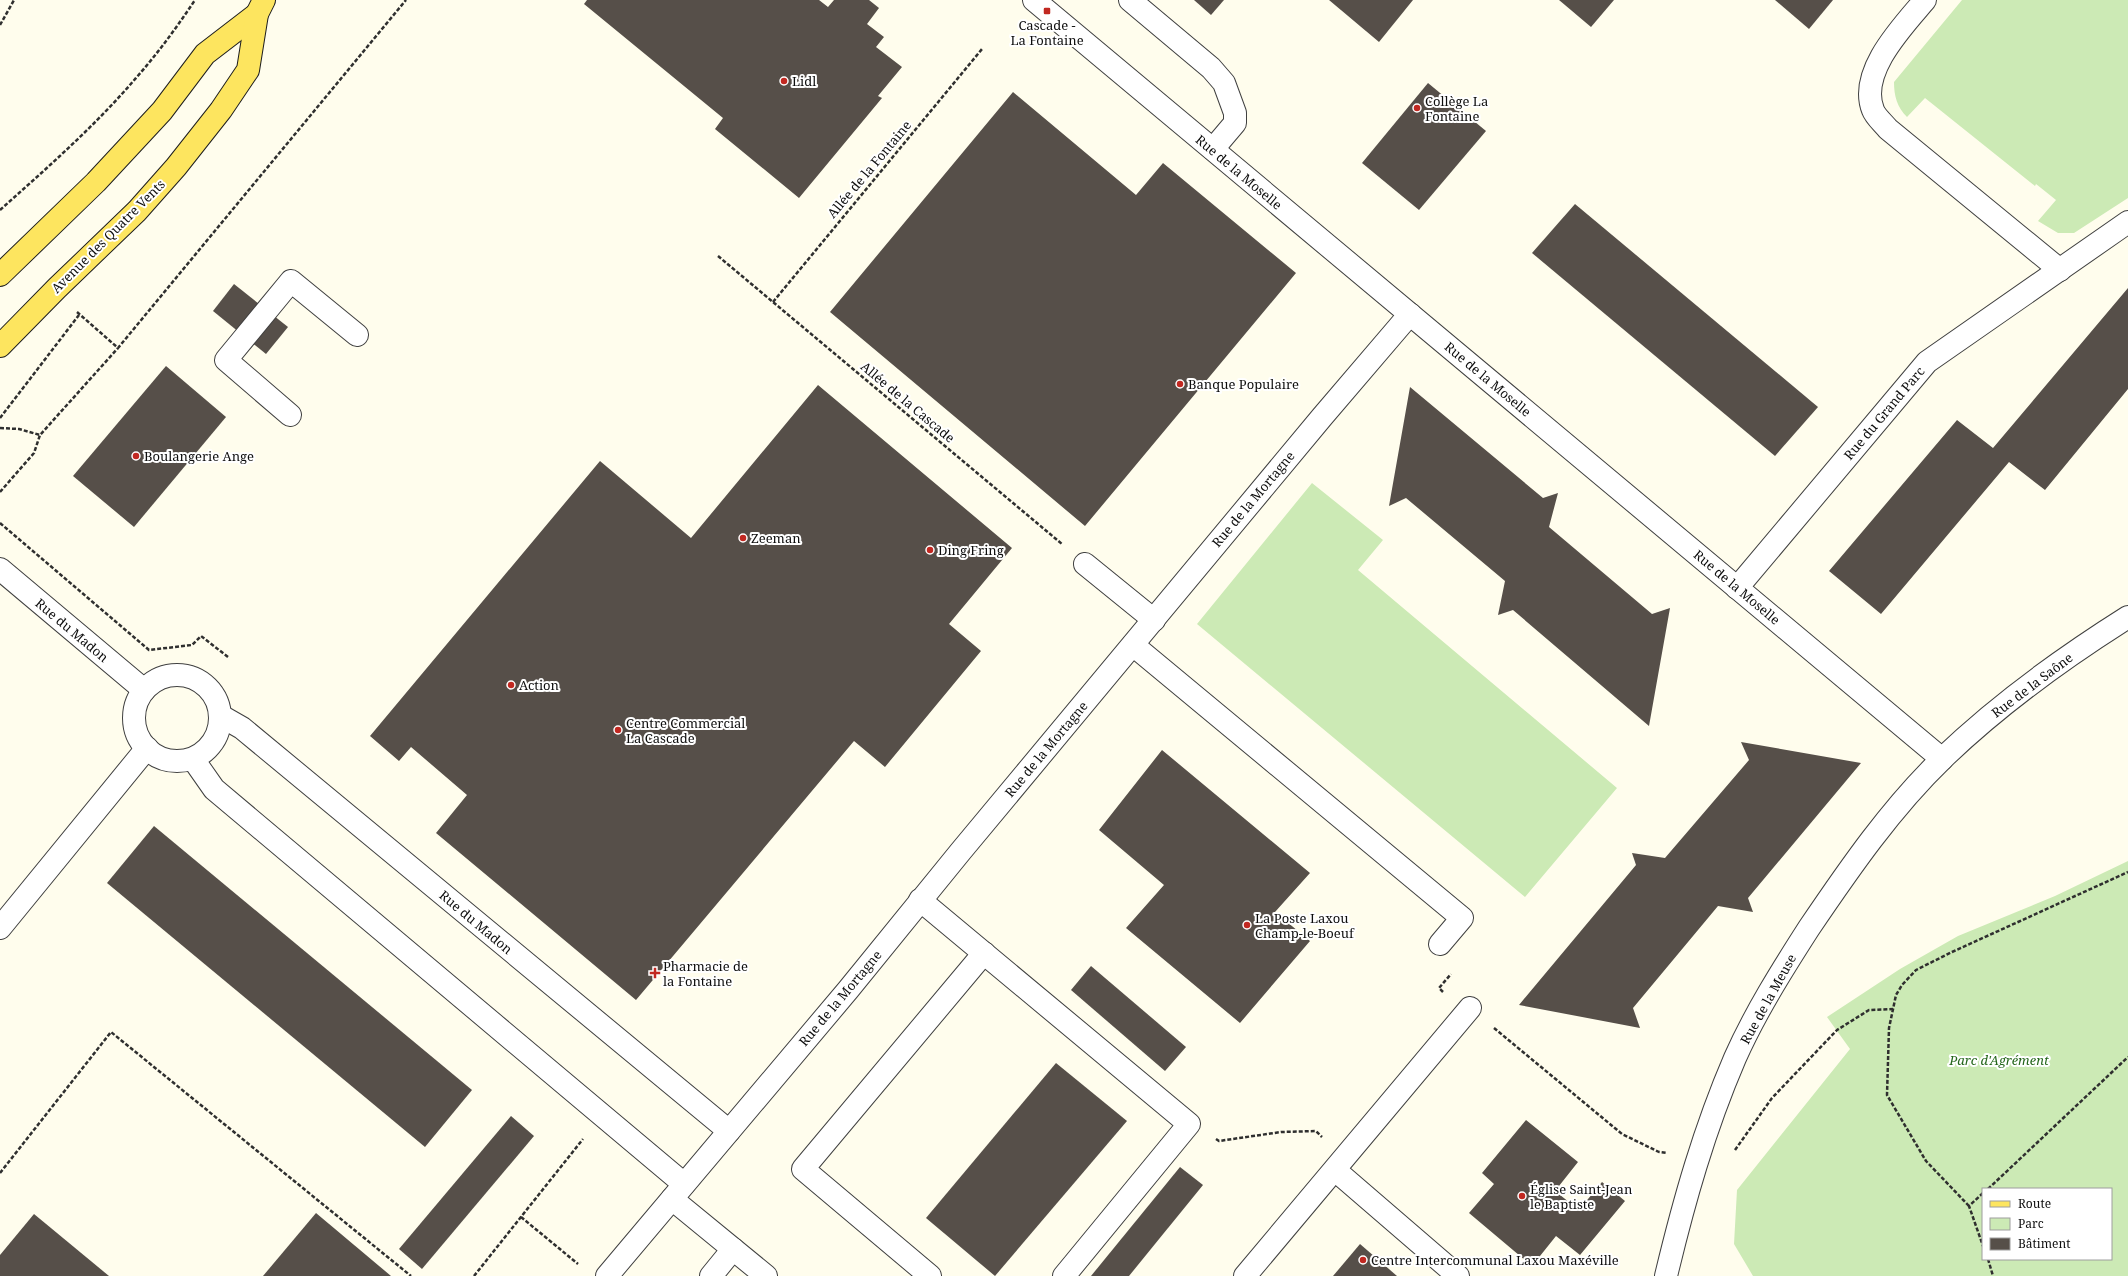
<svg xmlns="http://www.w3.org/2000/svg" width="2128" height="1276" viewBox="0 0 2128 1276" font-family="'Noto Serif',serif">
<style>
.green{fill:#cceab5;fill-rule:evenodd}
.building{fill:#564f49}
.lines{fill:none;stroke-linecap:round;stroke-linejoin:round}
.minor-casing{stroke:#404040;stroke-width:24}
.major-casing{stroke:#1e1e1e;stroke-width:24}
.path{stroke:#2f2f2f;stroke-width:2.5;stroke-dasharray:4 2;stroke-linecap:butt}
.minor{stroke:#fff;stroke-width:22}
.major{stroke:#fde55f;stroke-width:22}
.poi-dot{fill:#c12821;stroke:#fff;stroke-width:1.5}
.labels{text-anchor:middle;stroke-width:4;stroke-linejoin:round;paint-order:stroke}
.poi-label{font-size:13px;fill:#0d0d0d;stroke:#fff;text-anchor:start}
.street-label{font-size:13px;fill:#0d0d0d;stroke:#fff}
.park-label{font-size:13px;font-style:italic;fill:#24661b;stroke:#fff}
</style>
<rect width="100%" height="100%" fill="#fffded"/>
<g class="green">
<path d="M 1962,0 L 2128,0 L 2128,198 L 2074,233 L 2058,233 L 2038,221 L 2056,200 L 2036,184 L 2035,186 L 1925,98 L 1907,117 C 1897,107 1894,96 1894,82 Z"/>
<polygon points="1312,483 1383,540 1358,570 1617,788 1525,897 1197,624"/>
<path d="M 2128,861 L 2128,1276 L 1753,1276 L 1734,1244 L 1737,1190 L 1850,1049 L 1827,1017 L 1900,969 L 1958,936 L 2055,896 ZM 1983,1189 L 2111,1189 L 2111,1259 L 1983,1259 Z"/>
</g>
<g class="building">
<polygon points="587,0 819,0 828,7 834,0 869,0 879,8 867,24 884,37 876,47 902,67 878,96 882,98 799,198 715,129 723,118 584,4"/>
<polygon points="1194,0 1224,0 1211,15"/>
<polygon points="1329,0 1413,0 1379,42"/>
<polygon points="1559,0 1614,0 1591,27"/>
<polygon points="1775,0 1833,0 1809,29"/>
<polygon points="1428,83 1486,131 1419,210 1362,163"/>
<polygon points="1013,92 1136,195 1163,163 1296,273 1085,526 830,312"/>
<polygon points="1575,204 1818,407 1775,456 1532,253"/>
<polygon points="234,284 288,327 266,354 213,311"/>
<polygon points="2128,288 2128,389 2045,490 2009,462 1881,614 1829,571 1957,420 1993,448"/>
<polygon points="166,366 226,417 134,527 73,476"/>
<polygon points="818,385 1012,548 949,624 981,651 885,767 854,741 636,1000 436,833 467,795 411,747 399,761 370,736 600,461 691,538"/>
<polygon points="1410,387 1543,498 1558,493 1549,527 1652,614 1670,608 1649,726 1513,610 1498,615 1505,581 1406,498 1389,506"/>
<polygon points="1741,742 1861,763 1748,898 1753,912 1718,906 1633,1008 1640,1028 1519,1005 1636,865 1632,853 1665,858 1749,760"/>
<polygon points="1162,750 1310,873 1275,912 1310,941 1240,1023 1126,928 1164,885 1099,830"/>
<polygon points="154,826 472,1090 425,1147 107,883"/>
<polygon points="1091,966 1186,1047 1165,1071 1071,990"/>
<polygon points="1056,1063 1127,1121 995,1276 926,1218"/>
<polygon points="511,1116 534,1136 422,1269 399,1249"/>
<polygon points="1526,1120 1578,1162 1555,1191 1579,1210 1602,1182 1625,1201 1580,1255 1556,1236 1532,1266 1469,1213 1494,1184 1482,1173"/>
<polygon points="1180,1167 1203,1185 1129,1276 1091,1276"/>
<polygon points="316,1213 391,1276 263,1276"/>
<polygon points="34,1214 109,1276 0,1276 0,1255"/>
<polygon points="1360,1244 1397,1276 1333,1276"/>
</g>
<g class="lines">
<defs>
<g id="minor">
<polyline points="1034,0 1942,759"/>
<polyline points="1130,0 1211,68 1224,83 1235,113 1235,123 1213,149"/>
<path d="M 1925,0 C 1903,26 1858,72 1873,110 C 1875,116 1883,123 1888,129 L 2060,270"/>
<polyline points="290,415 226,360 291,281 357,335"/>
<polyline points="1085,564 1154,620"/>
<polyline points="0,569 144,690"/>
<polyline points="1737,588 1927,362 2128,222"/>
<polyline points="1133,645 1462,918 1440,944"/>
<circle cx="177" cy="718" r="43"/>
<polyline points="221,716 242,728 729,1131"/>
<polyline points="193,759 214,789 684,1184"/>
<polyline points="920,900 1189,1124 1064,1276"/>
<polyline points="0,928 147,748"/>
<polyline points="1335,1170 1458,1276"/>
<polyline points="672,1199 766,1276"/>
<polyline points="607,1276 848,990 961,851 1322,417 1410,314"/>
<polyline points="711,1276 733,1249"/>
<polyline points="930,1276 803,1169 984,953"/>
<polyline points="1245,1276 1470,1008"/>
<path d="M 1666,1276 C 1684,1201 1704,1130 1735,1058 C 1755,1013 1782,970 1809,928 C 1849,869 1891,808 1943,758 C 1998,705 2063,658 2128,617"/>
</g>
<g id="major">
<polyline points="0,275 96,182 162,111 205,54 257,14"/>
<polyline points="0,346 57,288 137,211 176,167 221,110 248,70 257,14 264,0"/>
</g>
</defs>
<use href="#minor" class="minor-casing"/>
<use href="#major" class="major-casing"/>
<g class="path">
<polyline points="0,25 14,0"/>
<path d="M 0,210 C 47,168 95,126 136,78 C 158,53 177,27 195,0"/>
<polyline points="718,256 1062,544"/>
<polyline points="773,302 982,49"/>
<polyline points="77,312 118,348 406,0"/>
<polyline points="0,418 79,315"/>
<polyline points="0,428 19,429 40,435"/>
<polyline points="0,492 34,453 40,435 118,348"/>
<polyline points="0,523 149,650 192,645 201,636 228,657"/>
<polyline points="1443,992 1439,988 1451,974"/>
<polyline points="1494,1028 1622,1134 1659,1152 1667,1153"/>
<polyline points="1216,1139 1219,1141 1281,1132 1316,1131 1322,1137"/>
<polyline points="1735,1150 1772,1098 1837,1030 1869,1010 1893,1009"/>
<polyline points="0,1173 111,1032 411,1276"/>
<polyline points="1988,1189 2128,1057"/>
<polyline points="1983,1193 1969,1206 1983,1246"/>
<polyline points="1969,1206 1926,1161 1887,1095 1889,1028 1896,995 1902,985 1916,970 1952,952 2128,872"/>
<polyline points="521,1217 578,1264"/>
<polyline points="1988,1259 1993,1276"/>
<polyline points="474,1276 583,1139"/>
</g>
<use href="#minor" class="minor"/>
<use href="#major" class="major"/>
</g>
<g class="poi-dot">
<rect x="1043" y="7" width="8" height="8" rx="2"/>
<circle cx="784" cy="81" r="4"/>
<circle cx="1417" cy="108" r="4"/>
<circle cx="1180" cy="384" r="4"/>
<circle cx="136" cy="456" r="4"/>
<circle cx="743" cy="538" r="4"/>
<circle cx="930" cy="550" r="4"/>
<circle cx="511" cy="685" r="4"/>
<circle cx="618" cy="730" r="4"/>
<circle cx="1247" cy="925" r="4"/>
<path d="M653 967h4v4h4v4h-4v4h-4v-4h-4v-4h4z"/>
<circle cx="1522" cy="1196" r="4"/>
<circle cx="1363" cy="1260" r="4"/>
</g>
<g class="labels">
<g class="poi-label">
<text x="1047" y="30" text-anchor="middle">Cascade -<tspan x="1047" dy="15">La Fontaine</tspan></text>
<text x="792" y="86">Lidl</text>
<text x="1425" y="106">Collège La<tspan x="1425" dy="15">Fontaine</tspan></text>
<text x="1188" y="389">Banque Populaire</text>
<text x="144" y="461">Boulangerie Ange</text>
<text x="751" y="543">Zeeman</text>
<text x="938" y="555">Ding Fring</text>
<text x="519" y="690">Action</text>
<text x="626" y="728">Centre Commercial<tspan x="626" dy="15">La Cascade</tspan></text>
<text x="1255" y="923">La Poste Laxou<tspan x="1255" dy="15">Champ-le-Boeuf</tspan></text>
<text x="663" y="971">Pharmacie de<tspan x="663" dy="15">la Fontaine</tspan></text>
<text x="1530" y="1194">Église Saint-Jean<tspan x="1530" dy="15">le Baptiste</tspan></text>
<text x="1371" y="1265">Centre Intercommunal Laxou Maxéville</text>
</g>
<g class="street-label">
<text transform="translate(869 169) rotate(-50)" y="5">Allée de la Fontaine</text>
<text transform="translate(1239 172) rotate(40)" y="5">Rue de la Moselle</text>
<text transform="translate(108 236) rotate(-45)" y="5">Avenue des Quatre Vents</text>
<text transform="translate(1488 379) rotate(40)" y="5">Rue de la Moselle</text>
<text transform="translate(908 402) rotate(40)" y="5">Allée de la Cascade</text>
<text transform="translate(1884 413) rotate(-50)" y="5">Rue du Grand Parc</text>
<text transform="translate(1253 499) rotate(-50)" y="5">Rue de la Mortagne</text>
<text transform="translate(1737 587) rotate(40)" y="5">Rue de la Moselle</text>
<text transform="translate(72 630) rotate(40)" y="5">Rue du Madon</text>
<text transform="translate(2032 685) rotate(-37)" y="5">Rue de la Saône</text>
<text transform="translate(1046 749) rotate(-50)" y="5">Rue de la Mortagne</text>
<text transform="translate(476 922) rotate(40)" y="5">Rue du Madon</text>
<text transform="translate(840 998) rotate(-50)" y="5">Rue de la Mortagne</text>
<text transform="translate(1768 999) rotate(-61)" y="5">Rue de la Meuse</text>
</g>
<g class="park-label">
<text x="1999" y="1065">Parc d'Agrément</text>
</g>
</g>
<rect x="1982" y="1188" width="130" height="72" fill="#ffffff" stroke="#9e9e9e"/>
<rect x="1990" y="1201" width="20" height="6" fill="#fde55f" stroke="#9e9e9e"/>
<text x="2018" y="1208" font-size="12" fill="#0d0d0d">Route</text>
<rect x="1990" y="1218" width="20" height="12" fill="#cceab5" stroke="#9e9e9e"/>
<text x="2018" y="1228" font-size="12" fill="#0d0d0d">Parc</text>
<rect x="1990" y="1238" width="20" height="12" fill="#564f49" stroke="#9e9e9e"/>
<text x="2018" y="1248" font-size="12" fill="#0d0d0d">Bâtiment</text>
</svg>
